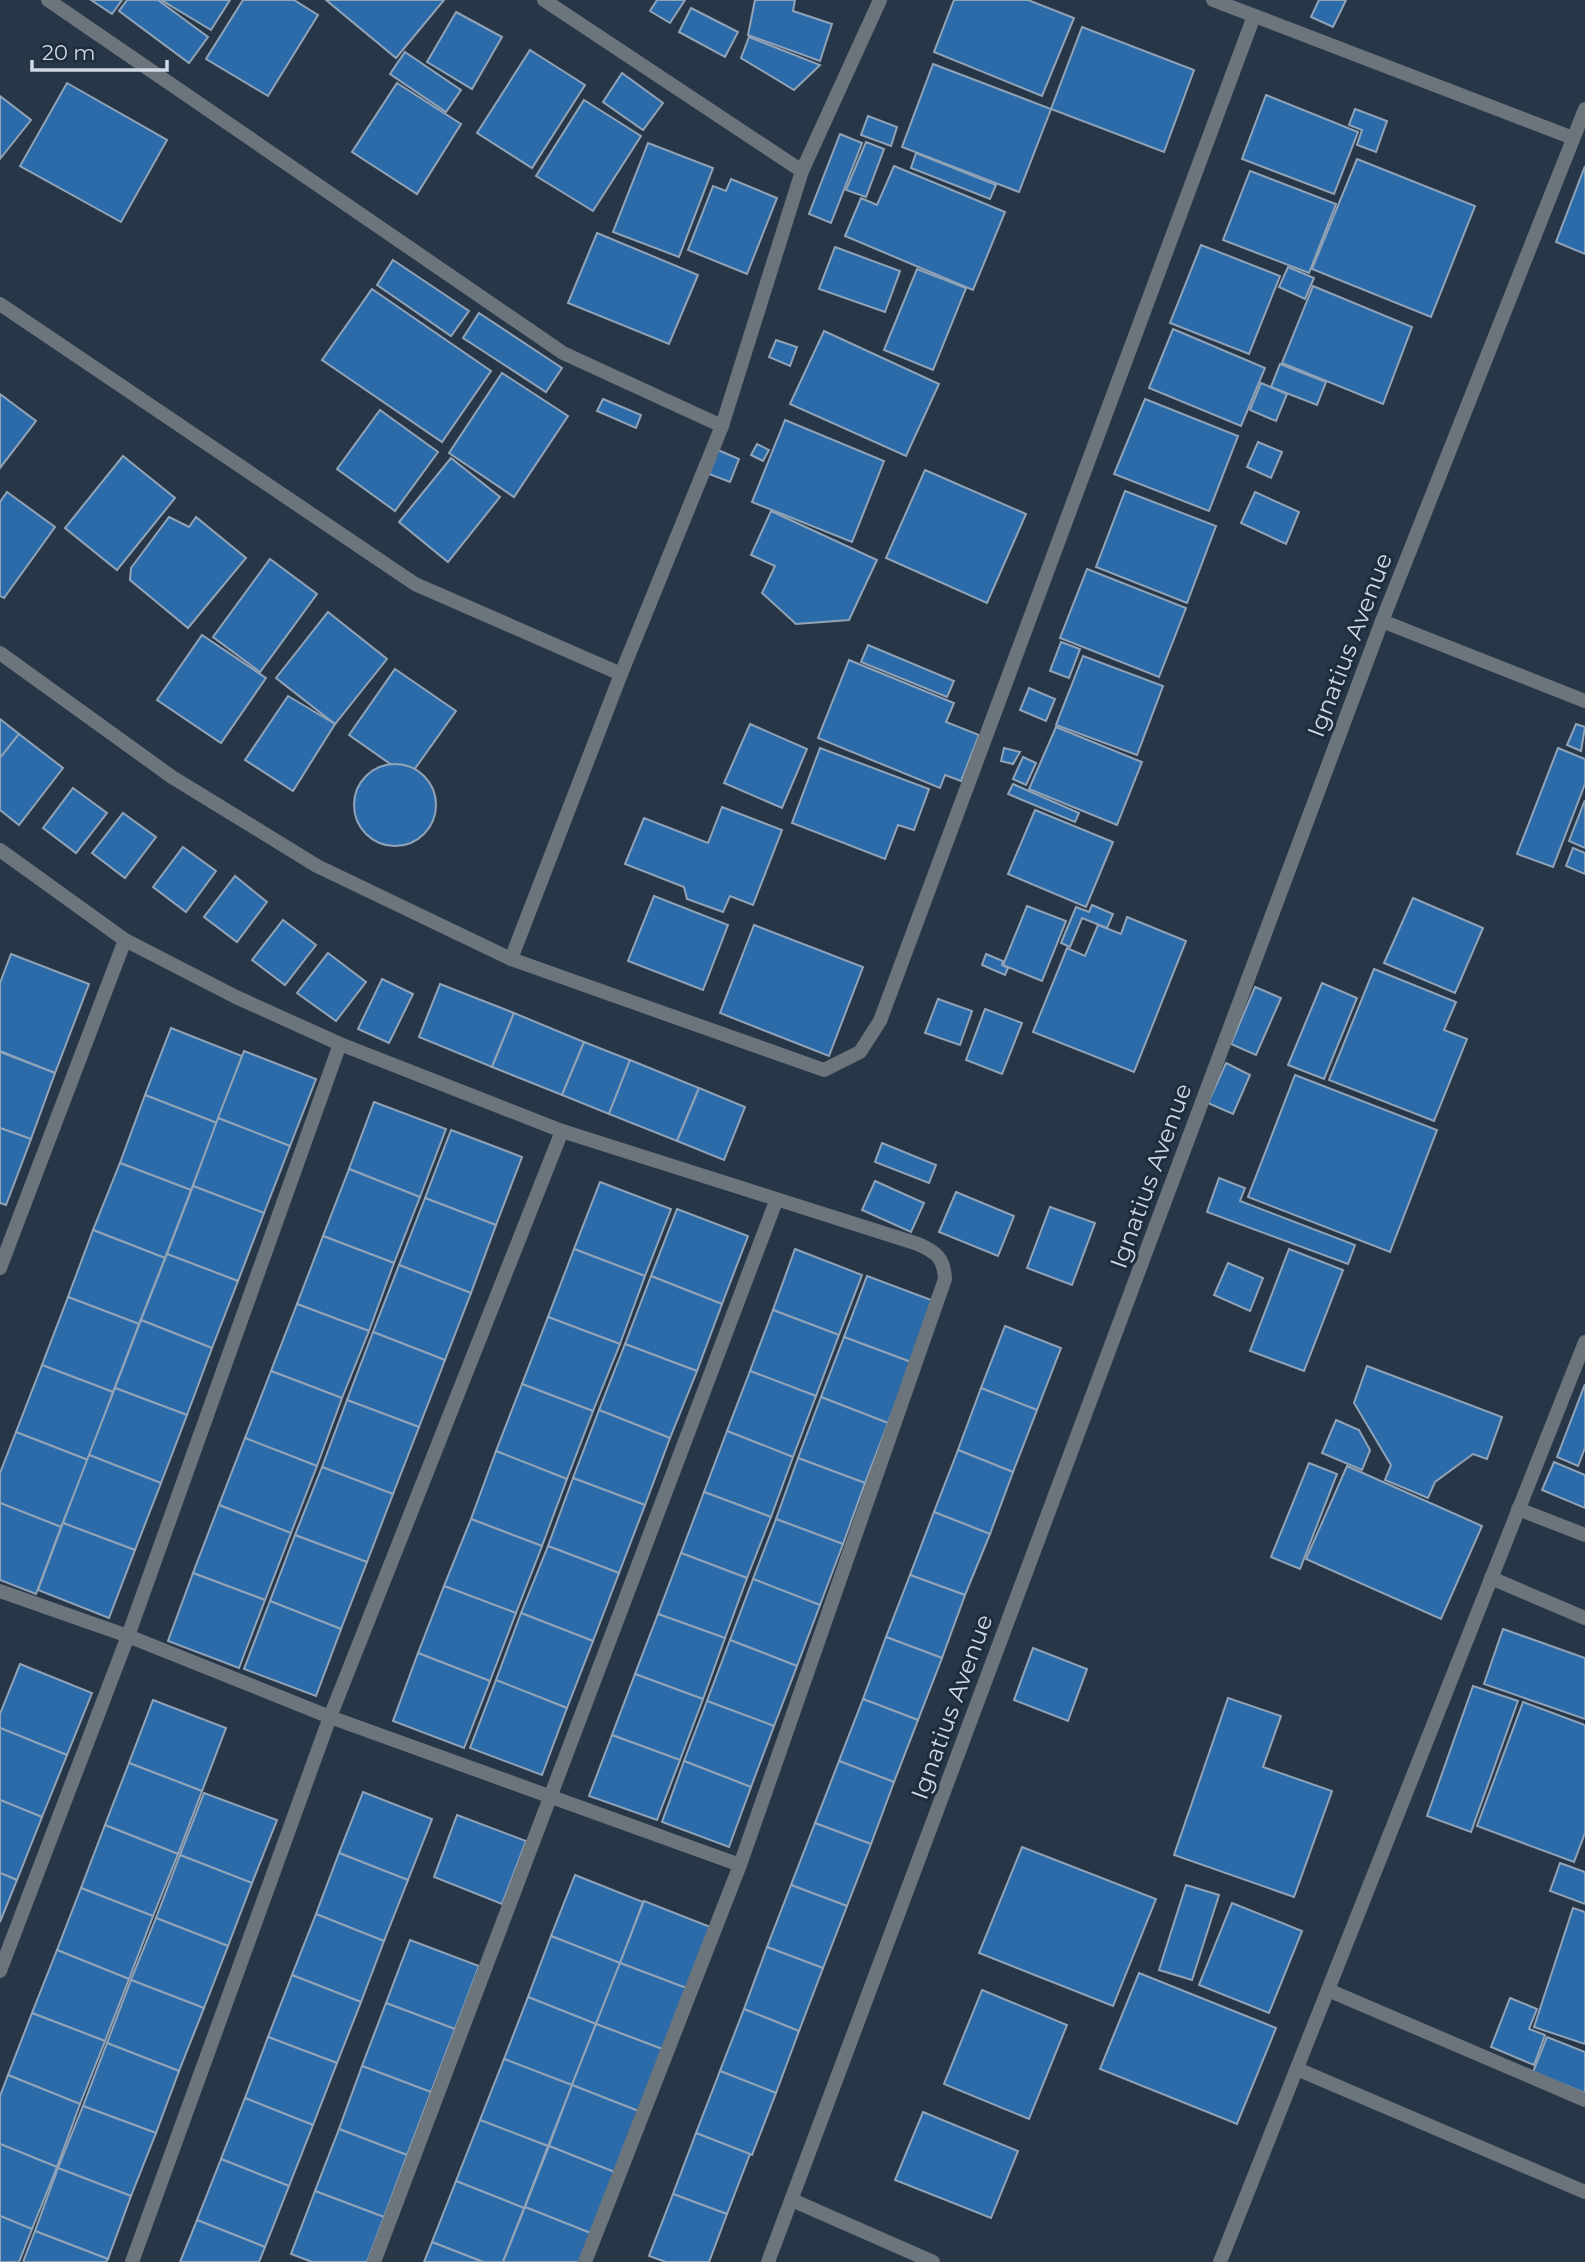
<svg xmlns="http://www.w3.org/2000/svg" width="1585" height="2262" viewBox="0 0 1585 2262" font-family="Montserrat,sans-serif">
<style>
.building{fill:#2c6baa;stroke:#91a3b7;stroke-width:2}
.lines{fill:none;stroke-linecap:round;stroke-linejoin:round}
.minor{stroke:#6c747c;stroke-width:14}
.tertiary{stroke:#6c747c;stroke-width:14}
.labels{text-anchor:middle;stroke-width:6;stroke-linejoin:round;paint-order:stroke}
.street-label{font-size:24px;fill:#cfd8e3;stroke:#1e2d3d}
</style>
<rect width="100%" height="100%" fill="#283748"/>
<g class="building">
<polygon points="91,0 122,0 112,14"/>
<polygon points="127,0 158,0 208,37 189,63 119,11"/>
<polygon points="161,0 230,0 211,30"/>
<polygon points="243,0 294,0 318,15 268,96 206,59"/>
<polygon points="326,0 444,0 396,58"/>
<polygon points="657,0 685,0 670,23 650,11"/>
<polygon points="755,0 795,0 793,11 832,24 820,61 748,35"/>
<polygon points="954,0 1028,0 1074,18 1042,96 934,52"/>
<polygon points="1319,0 1346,0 1333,27 1311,17"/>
<polygon points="691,8 738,32 725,57 679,32"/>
<polygon points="456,12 502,37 472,89 427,62"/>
<polygon points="1082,27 1194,70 1164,152 1051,109"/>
<polygon points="749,37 820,65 794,90 741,58"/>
<polygon points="530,50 585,85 532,168 477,133"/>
<polygon points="405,52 461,90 446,112 390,74"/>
<polygon points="933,64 1051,109 1019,192 902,147"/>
<polygon points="622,73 663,103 643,130 603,102"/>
<polygon points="67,83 167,140 121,222 20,166"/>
<polygon points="397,83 461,124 417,194 352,152"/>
<polygon points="1266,95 1358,132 1334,194 1242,159"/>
<polygon points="0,96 31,120 0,159"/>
<polygon points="584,100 641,136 593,211 536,176"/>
<polygon points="1355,109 1387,121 1376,152 1357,145 1362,130 1349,125"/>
<polygon points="868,116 897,127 891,146 861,135"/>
<polygon points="840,134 862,143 831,223 809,214"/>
<polygon points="866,142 884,149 866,197 846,190"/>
<polygon points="648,143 713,168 679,257 613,232"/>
<polygon points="916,153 996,185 990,199 911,168"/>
<polygon points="1357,159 1475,206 1431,317 1312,269"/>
<polygon points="894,166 1005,212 973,290 845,236 861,198 877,205"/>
<polygon points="1585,166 1585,254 1556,242"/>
<polygon points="1250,171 1336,204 1309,273 1223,240"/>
<polygon points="731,179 777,198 747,274 688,250 713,186 726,191"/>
<polygon points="597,233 698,275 669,344 568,303"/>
<polygon points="1201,245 1280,276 1249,354 1170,323"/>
<polygon points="835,247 900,271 885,312 819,289"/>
<polygon points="393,260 469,311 451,336 377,285"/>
<polygon points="1288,267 1314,278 1305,299 1279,287"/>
<polygon points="917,269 966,288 933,370 884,350"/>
<polygon points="1313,286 1412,327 1383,404 1282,363"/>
<polygon points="372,289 491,371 442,442 322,360"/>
<polygon points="479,313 562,368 546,392 463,338"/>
<polygon points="1173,329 1265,368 1241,426 1149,388"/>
<polygon points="824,331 939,384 906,456 790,404"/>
<polygon points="776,340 797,347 790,366 769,357"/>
<polygon points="1280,364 1326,382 1317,405 1271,387"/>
<polygon points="502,373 568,416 514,497 449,453"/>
<polygon points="1261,383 1287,394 1276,421 1250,410"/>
<polygon points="0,394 36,421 0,468"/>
<polygon points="603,399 641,415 636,428 597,411"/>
<polygon points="1145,399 1238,436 1209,511 1114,474"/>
<polygon points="380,410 438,452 395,511 337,469"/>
<polygon points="785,420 884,461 852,542 752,502"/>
<polygon points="1258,442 1282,452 1271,478 1247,467"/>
<polygon points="757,444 769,450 763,461 751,455"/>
<polygon points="718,450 739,459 730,482 709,474"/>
<polygon points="123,456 175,498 117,570 65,528"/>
<polygon points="451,458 500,497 448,562 399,522"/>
<polygon points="925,470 1026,514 987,603 886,558"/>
<polygon points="1125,491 1216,526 1187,603 1096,567"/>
<polygon points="7,492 55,527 4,598 0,596 0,502"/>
<polygon points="1255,492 1299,512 1286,544 1241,523"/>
<polygon points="771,511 877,560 849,620 796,624 762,593 775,566 751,555"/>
<polygon points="169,517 189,527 196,517 246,558 188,628 130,580 131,568"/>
<polygon points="270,559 317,594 260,672 213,637"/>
<polygon points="1087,569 1186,608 1159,677 1060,638"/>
<polygon points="328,612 387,659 335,724 276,678"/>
<polygon points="202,635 266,678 221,743 157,700"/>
<polygon points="1061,642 1080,649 1069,678 1050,671"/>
<polygon points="868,645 954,681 947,697 861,662"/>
<polygon points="1083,656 1163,686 1137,755 1056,725"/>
<polygon points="849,660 954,703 946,722 979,735 961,781 945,775 940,788 818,738"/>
<polygon points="395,669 456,711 409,777 349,735"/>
<polygon points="1029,688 1055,699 1046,721 1020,710"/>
<polygon points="288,696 335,724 293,791 245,760"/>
<polygon points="0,719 19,734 0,758"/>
<polygon points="750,724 807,749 782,808 724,783"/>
<polygon points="1576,724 1585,727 1581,751 1567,745"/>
<polygon points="1056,727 1142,762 1117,825 1029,789"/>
<polygon points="19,734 63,768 19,825 0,810 0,758"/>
<polygon points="820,748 929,789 914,830 898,825 885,859 792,823"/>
<polygon points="1004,748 1020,752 1013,764 1001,761"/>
<polygon points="1558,748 1585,759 1585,784 1553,867 1517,854"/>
<polygon points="1023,757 1036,763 1026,785 1013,779"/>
<circle cx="395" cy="805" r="41"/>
<polygon points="1013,784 1079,813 1075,822 1008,794"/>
<polygon points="73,788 107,813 76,853 43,828"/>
<polygon points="1585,800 1585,848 1569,841"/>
<polygon points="722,807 782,830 753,905 730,896 723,912 687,899 684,887 625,864 644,818 708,843"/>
<polygon points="1035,810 1113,842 1086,907 1008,874"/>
<polygon points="123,813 156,837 125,878 92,853"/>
<polygon points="183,847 216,871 186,912 153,887"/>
<polygon points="1573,848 1585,853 1585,874 1566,866"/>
<polygon points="235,876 267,902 237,942 204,917"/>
<polygon points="654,896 728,925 703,990 628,961"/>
<polygon points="1413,898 1483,928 1455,993 1384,963"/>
<polygon points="1092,905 1113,914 1107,928 1082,918 1070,947 1061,943 1076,907 1089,912"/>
<polygon points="1027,906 1066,921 1042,981 1003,965"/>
<polygon points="1127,917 1186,941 1134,1072 1033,1032 1067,948 1085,956 1098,925 1121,934"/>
<polygon points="283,920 316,945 285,985 252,960"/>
<polygon points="754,925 863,967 829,1056 720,1013"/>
<polygon points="328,953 366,982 336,1021 297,993"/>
<polygon points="11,954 89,984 55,1073 0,1051 0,983"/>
<polygon points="986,954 1003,961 1002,965 1008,968 1005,975 982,965"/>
<polygon points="1374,969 1456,1002 1444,1030 1467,1039 1434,1121 1329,1080"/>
<polygon points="382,979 413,994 389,1043 358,1029"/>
<polygon points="1322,983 1357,998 1324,1079 1288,1065"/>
<polygon points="440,984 514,1013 492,1067 419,1037"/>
<polygon points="1255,987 1281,998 1256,1055 1231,1044"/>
<polygon points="938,999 972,1011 960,1045 925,1033"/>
<polygon points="985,1009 1022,1023 1002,1074 966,1060"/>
<polygon points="514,1013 584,1042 562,1095 492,1067"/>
<polygon points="171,1028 242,1056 217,1123 145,1095"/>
<polygon points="584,1042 630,1060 609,1114 562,1095"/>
<polygon points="244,1051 316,1079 290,1146 218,1118"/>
<polygon points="0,1052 55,1073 31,1139 0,1128"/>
<polygon points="630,1060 699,1088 677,1141 609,1114"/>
<polygon points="1226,1063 1250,1075 1233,1114 1208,1103"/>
<polygon points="1295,1075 1437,1130 1390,1252 1248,1197"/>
<polygon points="699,1088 745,1107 724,1160 677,1141"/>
<polygon points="145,1095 217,1123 191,1190 120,1163"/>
<polygon points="374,1102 446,1129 420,1197 349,1169"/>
<polygon points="218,1118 290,1146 264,1213 193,1186"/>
<polygon points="0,1128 31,1139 6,1205 0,1203"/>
<polygon points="451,1130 522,1157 496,1225 425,1198"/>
<polygon points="882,1143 936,1165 929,1183 875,1162"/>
<polygon points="120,1163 191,1190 165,1258 93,1230"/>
<polygon points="349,1169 420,1197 394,1263 323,1236"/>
<polygon points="1219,1178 1245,1188 1240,1201 1355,1245 1348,1264 1207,1212"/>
<polygon points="875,1181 924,1203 911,1232 862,1210"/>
<polygon points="600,1182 671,1209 645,1276 574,1249"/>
<polygon points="193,1186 264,1213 238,1281 167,1254"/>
<polygon points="956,1192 1014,1216 998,1256 939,1232"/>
<polygon points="425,1198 496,1225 471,1293 399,1265"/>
<polygon points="1050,1207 1095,1223 1072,1285 1027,1268"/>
<polygon points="677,1209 748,1236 722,1304 651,1276"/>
<polygon points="93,1230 165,1258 139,1324 68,1297"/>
<polygon points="323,1236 394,1263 369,1331 297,1304"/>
<polygon points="574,1249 645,1276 620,1344 548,1317"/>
<polygon points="795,1249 862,1275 839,1335 773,1310"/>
<polygon points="1289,1249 1343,1270 1304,1371 1250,1351"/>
<polygon points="167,1254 238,1281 212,1348 141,1320"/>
<polygon points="1228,1263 1263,1278 1250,1311 1214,1295"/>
<polygon points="399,1265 471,1293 445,1360 373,1332"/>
<polygon points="651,1276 722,1304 697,1371 625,1344"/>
<polygon points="867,1276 934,1301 911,1362 844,1337"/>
<polygon points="68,1297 139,1324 113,1392 42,1365"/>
<polygon points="297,1304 369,1331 342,1398 271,1371"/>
<polygon points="773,1310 839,1335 816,1396 750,1371"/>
<polygon points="548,1317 620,1344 593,1411 522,1384"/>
<polygon points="141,1320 212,1348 187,1415 115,1388"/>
<polygon points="1005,1326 1061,1348 1037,1410 981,1388"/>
<polygon points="373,1332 445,1360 419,1427 347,1400"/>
<polygon points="844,1337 911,1362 888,1423 821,1397"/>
<polygon points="625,1344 697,1371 670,1438 599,1410"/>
<polygon points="42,1365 113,1392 88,1460 16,1432"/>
<polygon points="1367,1366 1502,1417 1487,1459 1473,1454 1435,1482 1428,1498 1385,1480 1391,1465 1354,1403"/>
<polygon points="271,1371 342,1398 317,1466 245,1438"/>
<polygon points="750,1371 816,1396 793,1457 727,1431"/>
<polygon points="522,1384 593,1411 567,1479 496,1451"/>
<polygon points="1585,1384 1585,1448 1578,1466 1557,1457"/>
<polygon points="115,1388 187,1415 161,1483 89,1455"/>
<polygon points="981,1388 1037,1410 1013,1472 958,1450"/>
<polygon points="821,1397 888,1423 865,1483 798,1458"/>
<polygon points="347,1400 419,1427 393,1494 322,1467"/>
<polygon points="599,1410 670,1438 645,1505 573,1478"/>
<polygon points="1336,1420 1359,1430 1370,1450 1362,1470 1322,1453"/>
<polygon points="727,1431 793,1457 771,1517 704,1492"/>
<polygon points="16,1432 88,1460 61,1527 0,1503 0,1473"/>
<polygon points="245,1438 317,1466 291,1533 219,1505"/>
<polygon points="958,1450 1013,1472 990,1534 934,1512"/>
<polygon points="496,1451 567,1479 542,1546 471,1519"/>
<polygon points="89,1455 161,1483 135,1550 63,1523"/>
<polygon points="798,1458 865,1483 843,1544 776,1519"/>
<polygon points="1554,1462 1585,1475 1585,1508 1542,1490"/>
<polygon points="1309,1463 1337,1474 1300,1569 1271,1557"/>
<polygon points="1347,1466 1482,1526 1441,1619 1306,1559"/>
<polygon points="322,1467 393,1494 367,1562 295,1535"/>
<polygon points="573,1478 645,1505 619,1573 548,1546"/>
<polygon points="704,1492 771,1517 747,1578 681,1553"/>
<polygon points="0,1503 61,1527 36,1594 0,1580"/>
<polygon points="219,1505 291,1533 265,1600 193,1573"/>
<polygon points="934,1512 990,1534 965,1595 910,1575"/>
<polygon points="471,1519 542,1546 516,1613 444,1586"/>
<polygon points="776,1519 843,1544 820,1605 753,1579"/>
<polygon points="63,1523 135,1550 109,1618 38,1590"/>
<polygon points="295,1535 367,1562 341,1629 270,1601"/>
<polygon points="548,1546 619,1573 593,1641 521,1613"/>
<polygon points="681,1553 747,1578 725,1638 658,1614"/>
<polygon points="193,1573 265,1600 239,1668 168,1641"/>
<polygon points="910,1575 965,1595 942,1658 886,1637"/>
<polygon points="753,1579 820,1605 797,1666 730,1640"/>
<polygon points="444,1586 516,1613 490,1681 418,1653"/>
<polygon points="270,1601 341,1629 316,1696 244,1669"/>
<polygon points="521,1613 593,1641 567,1708 496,1680"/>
<polygon points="658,1614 725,1638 703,1699 635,1674"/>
<polygon points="1503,1629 1585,1658 1585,1719 1484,1684"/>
<polygon points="886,1637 942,1658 918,1720 863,1699"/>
<polygon points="730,1640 797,1666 774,1726 707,1701"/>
<polygon points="1033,1648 1087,1669 1068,1721 1014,1700"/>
<polygon points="418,1653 490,1681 464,1748 393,1721"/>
<polygon points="20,1664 92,1693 67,1755 0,1728 0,1714"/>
<polygon points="635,1674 703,1699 680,1760 612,1735"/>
<polygon points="496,1680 567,1708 542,1775 470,1748"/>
<polygon points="1473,1686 1518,1701 1471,1832 1427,1816"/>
<polygon points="1228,1698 1281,1716 1263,1767 1332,1791 1294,1897 1174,1855"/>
<polygon points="863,1699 918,1720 894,1782 839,1761"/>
<polygon points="153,1700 226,1728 202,1791 129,1763"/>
<polygon points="707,1701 774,1726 751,1787 684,1761"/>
<polygon points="1523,1702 1585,1725 1585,1833 1574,1862 1477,1826"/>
<polygon points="0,1728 67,1755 42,1817 0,1800"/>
<polygon points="612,1735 680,1760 657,1820 589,1796"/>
<polygon points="684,1761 751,1787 729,1847 662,1822"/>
<polygon points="839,1761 894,1782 871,1844 815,1823"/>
<polygon points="129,1763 202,1791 178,1854 105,1825"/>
<polygon points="363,1792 432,1819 408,1880 339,1853"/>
<polygon points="204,1793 277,1820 252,1883 180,1855"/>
<polygon points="0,1800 42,1817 17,1880 0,1873"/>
<polygon points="457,1815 526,1841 502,1904 434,1877"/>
<polygon points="815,1823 871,1844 847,1906 791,1885"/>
<polygon points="105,1825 178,1854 153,1916 81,1888"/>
<polygon points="1022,1847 1156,1899 1113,2006 979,1953"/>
<polygon points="339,1853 408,1880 384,1941 316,1914"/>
<polygon points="180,1855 252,1883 228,1946 156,1918"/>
<polygon points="1560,1863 1585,1872 1585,1904 1550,1891"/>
<polygon points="0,1873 17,1880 0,1922"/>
<polygon points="575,1875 643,1902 620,1963 551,1936"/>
<polygon points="791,1885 847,1906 823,1968 767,1947"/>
<polygon points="1186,1885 1219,1895 1192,1980 1159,1970"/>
<polygon points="81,1888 153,1916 129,1979 57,1950"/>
<polygon points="644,1901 713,1928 689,1989 620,1963"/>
<polygon points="1232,1903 1302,1931 1269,2013 1199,1985"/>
<polygon points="1573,1908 1585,1912 1585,2044 1534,2027"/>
<polygon points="316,1914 384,1941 361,2002 292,1975"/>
<polygon points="156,1918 228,1946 204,2008 131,1980"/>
<polygon points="551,1936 620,1963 596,2024 528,1997"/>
<polygon points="410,1940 479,1966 455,2029 386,2003"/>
<polygon points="767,1947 823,1968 799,2031 744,2009"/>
<polygon points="57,1950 129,1979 105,2041 32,2013"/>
<polygon points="620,1963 689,1989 665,2050 596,2024"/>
<polygon points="1139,1973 1276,2028 1237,2124 1100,2069"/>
<polygon points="292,1975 361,2002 337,2063 268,2037"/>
<polygon points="131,1980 204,2008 179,2071 107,2043"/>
<polygon points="982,1990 1067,2025 1029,2119 944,2084"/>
<polygon points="528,1997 596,2024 572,2085 504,2059"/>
<polygon points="1510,1998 1537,2009 1529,2029 1545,2035 1534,2065 1491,2047"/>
<polygon points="386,2003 455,2029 431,2092 362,2066"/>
<polygon points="744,2009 799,2031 776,2093 720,2071"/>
<polygon points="32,2013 105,2041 80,2104 8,2075"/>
<polygon points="596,2024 665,2050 641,2112 572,2085"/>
<polygon points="268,2037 337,2063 313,2125 245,2098"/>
<polygon points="1547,2037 1585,2052 1585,2093 1533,2072"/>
<polygon points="107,2043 179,2071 156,2133 83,2106"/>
<polygon points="504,2059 572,2085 548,2146 480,2120"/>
<polygon points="362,2066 431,2092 407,2155 339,2129"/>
<polygon points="720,2071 776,2093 752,2155 696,2133"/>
<polygon points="8,2075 80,2104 57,2167 0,2144 0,2096"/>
<polygon points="572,2085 641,2112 617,2173 549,2146"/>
<polygon points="245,2098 313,2125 289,2186 221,2159"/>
<polygon points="83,2106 156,2133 131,2196 58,2168"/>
<polygon points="923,2112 1018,2151 991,2218 895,2180"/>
<polygon points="480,2120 548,2146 524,2208 456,2181"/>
<polygon points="339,2129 407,2155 384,2217 315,2191"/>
<polygon points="696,2133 750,2154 727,2214 673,2194"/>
<polygon points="0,2144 57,2167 32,2229 0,2216"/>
<polygon points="549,2146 617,2173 593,2234 525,2207"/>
<polygon points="221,2159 289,2186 265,2247 197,2220"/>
<polygon points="58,2168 131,2196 108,2259 35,2231"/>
<polygon points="456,2181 524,2208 503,2262 483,2262 432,2242"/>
<polygon points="315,2191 384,2217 367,2262 312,2262 291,2254"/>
<polygon points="673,2194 727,2214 709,2262 666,2262 649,2256"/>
<polygon points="525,2207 593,2234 582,2262 503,2262"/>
<polygon points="0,2216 32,2229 19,2262 0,2262"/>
<polygon points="197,2220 265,2247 259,2262 180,2262"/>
<polygon points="35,2231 108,2259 106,2262 23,2262"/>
<polygon points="432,2242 483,2262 424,2262"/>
</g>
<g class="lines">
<g class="minor">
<polyline points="48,0 563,353 722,426"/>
<polyline points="544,0 802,171"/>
<polyline points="1213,0 1573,138"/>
<polyline points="0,304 415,584 621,674"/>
<polyline points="1382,621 1585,701"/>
<polyline points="0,653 172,777 317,866 511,959 824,1070 860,1052 880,1021 1254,16"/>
<path d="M 0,850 L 125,940 L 236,997 L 340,1044 L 562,1131 L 918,1244 C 936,1252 944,1258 945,1279 L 740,1865 L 585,2262"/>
<polyline points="511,959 621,674 722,426 802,171 880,0"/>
<polyline points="0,1268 125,940"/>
<polyline points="1518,1509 1585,1535"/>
<polyline points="1491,1578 1585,1618"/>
<polyline points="0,1591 128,1636 330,1717 740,1865"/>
<polyline points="0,1971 128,1636 340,1044"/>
<polyline points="1328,1990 1585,2100"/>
<polyline points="1297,2069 1585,2192"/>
<polyline points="792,2200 933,2262"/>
<polyline points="132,2262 330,1717 562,1131"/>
<polyline points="374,2262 776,1201"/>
<polyline points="1220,2262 1585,1342"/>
</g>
<polyline class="tertiary" points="768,2262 1382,621 1585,109"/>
</g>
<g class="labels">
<g class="street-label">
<text transform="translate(1350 645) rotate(-69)" y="8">Ignatius Avenue</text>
<text transform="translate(1151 1176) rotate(-70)" y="8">Ignatius Avenue</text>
<text transform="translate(952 1707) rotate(-70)" y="8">Ignatius Avenue</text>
</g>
</g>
<path d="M32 60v10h135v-10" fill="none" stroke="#cfd8e3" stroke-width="3.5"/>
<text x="42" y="60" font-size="21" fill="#cfd8e3" stroke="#1e2d3d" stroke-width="5" paint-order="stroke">20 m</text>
</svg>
